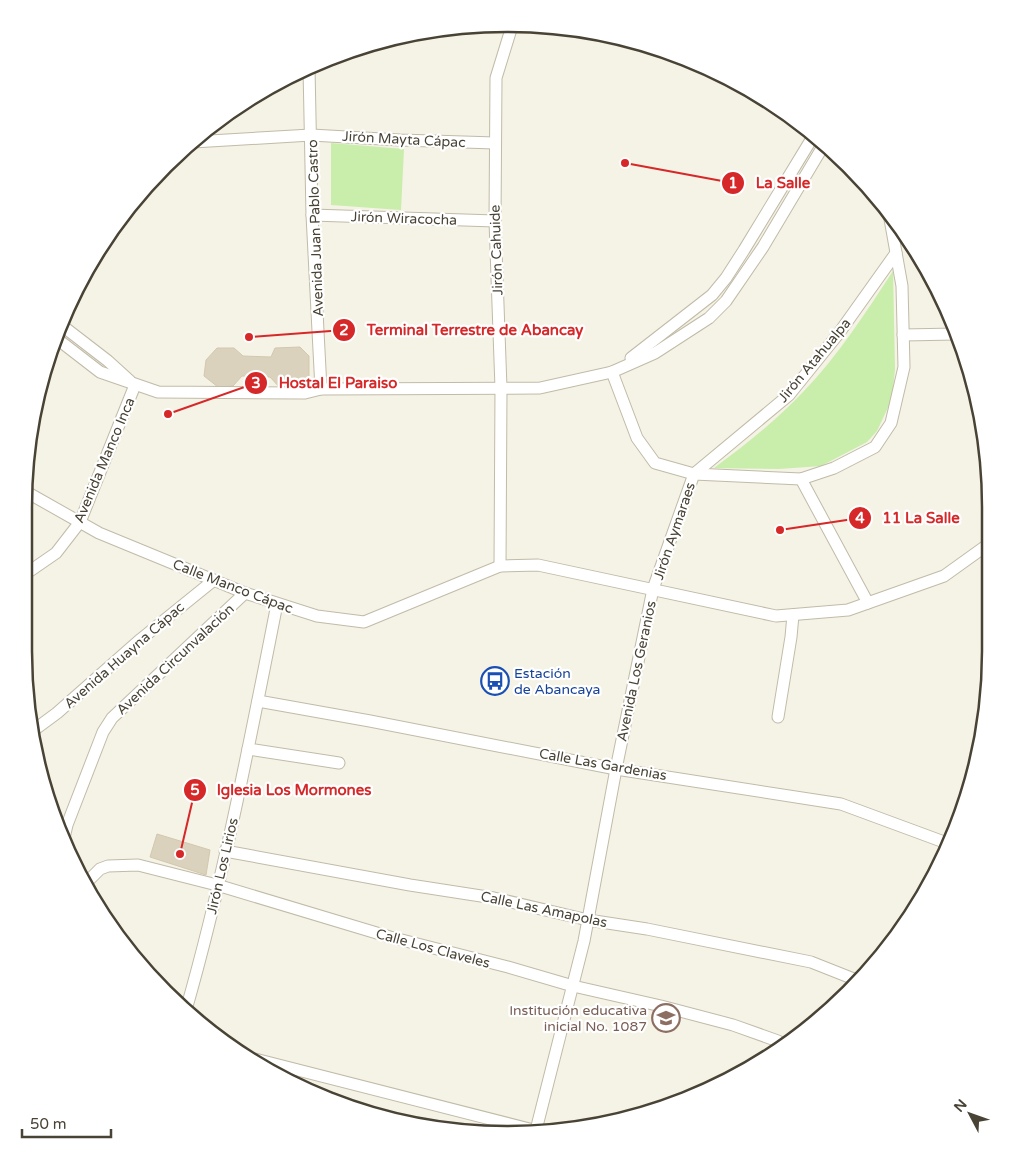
<svg xmlns="http://www.w3.org/2000/svg" width="1015" height="1159" viewBox="0 0 1015 1159" font-family="'Varela Round',sans-serif">
<style>
.green{fill:#c9edab}
.building{fill:#dbd2bd;stroke:#d3c8ad}
.lines{fill:none;stroke-linecap:round;stroke-linejoin:round}
.street-casing{stroke:#c1bba8;stroke-width:13}
.street{stroke:#fff;stroke-width:11}
.labels{text-anchor:middle;stroke-width:4.5;stroke-linejoin:round;paint-order:stroke}
.street-label{font-size:14px;fill:#494335;stroke:#fff}
.transit-label{font-size:14px;fill:#164399;stroke:#fff;text-anchor:start}
.education-label{font-size:14px;fill:#785e54;stroke:#fff;text-anchor:end}
.rim{fill:none;stroke:#494335;stroke-width:2.5}
.leader{fill:none;stroke:#d62828;stroke-width:2}
.callout-dot{fill:#d62828;stroke:#fff;stroke-width:2}
.mark-label{font-size:15px;text-anchor:middle;font-weight:bold;fill:#fff}
.callout-label{font-size:15px;text-anchor:middle;font-weight:bold;fill:#d62828;stroke:#fff;stroke-width:4.5;stroke-linejoin:round;paint-order:stroke}
</style>
<rect width="100%" height="100%" fill="#f5f2e6"/>
<g class="green">
<polygon points="331,143 404,149 401,210 331,205"/>
<path d="M 893,271 L 895,369 L 892,399 L 877,431 L 867,442 L 821,466 L 779,469 L 714,468 C 745,445 777,420 804,391 C 838,356 866,312 893,271 Z"/>
</g>
<g class="building">
<polygon points="300,347 309,356 309,376 297,390 281,389 270,377 242,376 233,386 218,387 204,376 206,360 217,348 234,348 243,356 271,357 275,348"/>
<polygon points="157,834 210,850 206,875 150,857"/>
</g>
<g class="lines">
<defs>
<g id="street">
<polyline points="309,68 312,215 321,389"/>
<polyline points="723,77 755,93"/>
<polyline points="193,142 311,135 400,140 495,143"/>
<polyline points="312,215 495,221"/>
<polyline points="60,324 108,361 130,381"/>
<polyline points="903,335 956,334"/>
<polyline points="56,338 100,372 158,392 305,393 321,389 540,388 612,372 655,353 709,318 726,301 763,247 825,143"/>
<polyline points="631,358 712,295 726,278 744,250 814,135"/>
<polyline points="612,372 637,438 655,463 694,474 801,479 834,468 875,447 891,423 904,367 902,286 890,219 885,207"/>
<polyline points="801,479 868,603"/>
<polyline points="30,494 99,533 245,593 317,616 364,622 500,566 538,565 776,616 848,610 944,576 990,543"/>
<polyline points="500,566 501,388 495,221 496,78 512,26"/>
<polyline points="27,573 56,553 80,522 135,385"/>
<polyline points="258,701 370,721 616,769 841,804 944,842"/>
<polyline points="778,717 791,637 793,615"/>
<polyline points="34,730 57,713 141,639 214,580"/>
<polyline points="248,749 339,763"/>
<polyline points="64,838 67,825 103,732 112,718 245,593"/>
<polyline points="225,851 410,885 494,898 588,920 647,929 811,962 859,981"/>
<polyline points="86,883 100,869 108,866 138,865 217,885 390,937 508,967 573,986 661,1006 733,1025 778,1041 784,1046"/>
<path d="M 186,1010 C 224,877 250,740 277,604"/>
<polyline points="255,1059 545,1133"/>
<polyline points="535,1134 584,941 616,769 653,589 694,474 789,395 839,333 896,253"/>
</g>
</defs>
<use href="#street" class="street-casing"/>
<use href="#street" class="street"/>
</g>
<defs>
<symbol id="bus-ring" viewBox="-11 -11 22 22"><circle r="9.5" fill="#fff" stroke="#1a4fb4" stroke-width="1.5"/><path d="M-5-6H5V4H4V6H2V4H-2V6H-4V4H-5ZM-3.5-4V0h7V-4ZM-3.5 1.2v1.5H-2V1.2ZM2 1.2v1.5H3.5V1.2Z" fill="#1a4fb4"/></symbol>
<symbol id="school-ring" viewBox="-11 -11 22 22"><circle r="9.5" fill="#fff" stroke="#8d6e63" stroke-width="1.5"/><path d="M0-5L7-2L0 1L-7-2ZM-4 1L0 2.5L4 1V4Q0 6-4 4Z" fill="#8d6e63"/></symbol>
</defs>
<g fill-rule="evenodd">
<use href="#bus-ring" x="479" y="665" width="32" height="32"/>
<use href="#school-ring" x="650" y="1002" width="32" height="32"/>
</g>
<g class="labels">
<g class="street-label">
<text transform="translate(404 139) rotate(3)" y="5">Jirón Mayta Cápac</text>
<text transform="translate(404 218) rotate(2)" y="5">Jirón Wiracocha</text>
<text transform="translate(315 228) rotate(-92)" y="5">Avenida Juan Pablo Castro</text>
<text transform="translate(496 250) rotate(-92)" y="5">Jirón Cahuide</text>
<text transform="translate(814 360) rotate(-50)" y="5">Jirón Atahualpa</text>
<text transform="translate(104 460) rotate(-67)" y="5">Avenida Manco Inca</text>
<text transform="translate(674 531) rotate(-71)" y="5">Jirón Aymaraes</text>
<text transform="translate(233 586) rotate(21)" y="5">Calle Manco Cápac</text>
<text transform="translate(124 655) rotate(-41)" y="5">Avenida Huayna Cápac</text>
<text transform="translate(175 659) rotate(-43)" y="5">Avenida Circunvalación</text>
<text transform="translate(636 671) rotate(-78)" y="5">Avenida Los Geranios</text>
<text transform="translate(603 764) rotate(10)" y="5">Calle Las Gardenias</text>
<text transform="translate(222 866) rotate(-77)" y="5">Jirón Los Lirios</text>
<text transform="translate(544 909) rotate(12)" y="5">Calle Las Amapolas</text>
<text transform="translate(433 948) rotate(15)" y="5">Calle Los Claveles</text>
</g>
<g class="transit-label">
<text x="514" y="678">Estación<tspan x="514" dy="16">de Abancaya</tspan></text>
</g>
<g class="education-label">
<text x="647" y="1015">Institución educativa<tspan x="647" dy="16">inicial No. 1087</tspan></text>
</g>
</g>
<path d="M0 0H1015V1159H0ZM507 32H507A475 475 0 0 1 982 507V651A475 475 0 0 1 507 1126H507A475 475 0 0 1 32 651V507A475 475 0 0 1 507 32Z" fill="#fff" fill-rule="evenodd"/>
<path class="rim" d="M507 32H507A475 475 0 0 1 982 507V651A475 475 0 0 1 507 1126H507A475 475 0 0 1 32 651V507A475 475 0 0 1 507 32Z"/>
<path class="leader" d="M625 163L733 183M249 337L344 330M168 414L256 383M780 530L860 518M180 854L195 790"/>
<g class="callout-dot">
<circle cx="625" cy="163" r="5"/>
<circle cx="249" cy="337" r="5"/>
<circle cx="168" cy="414" r="5"/>
<circle cx="780" cy="530" r="5"/>
<circle cx="180" cy="854" r="5"/>
<circle cx="733" cy="183" r="12"/>
<circle cx="344" cy="330" r="12"/>
<circle cx="256" cy="383" r="12"/>
<circle cx="860" cy="518" r="12"/>
<circle cx="195" cy="790" r="12"/>
</g>
<g class="mark-label">
<text x="733" y="188">1</text>
<text x="344" y="335">2</text>
<text x="256" y="388">3</text>
<text x="860" y="523">4</text>
<text x="195" y="795">5</text>
</g>
<g class="callout-label">
<text x="783" y="188">La Salle</text>
<text x="475" y="335">Terminal Terrestre de Abancay</text>
<text x="338" y="388">Hostal El Paraiso</text>
<text x="921" y="523">11 La Salle</text>
<text x="294" y="795">Iglesia Los Mormones</text>
</g>
<g transform="translate(970 1114) rotate(311)" stroke="#ffffff" stroke-width="4" paint-order="stroke">
<path d="M0-4L9 19L0 12L-9 19Z" fill="#494335"/>
<text y="-8" font-size="14" font-weight="bold" text-anchor="middle" fill="#494335">N</text>
</g>
<path d="M22 1129v8h89v-8" fill="none" stroke="#494335" stroke-width="2.5"/>
<text x="30" y="1129" font-size="15" fill="#494335" stroke="#ffffff" stroke-width="4" paint-order="stroke">50 m</text>
</svg>
